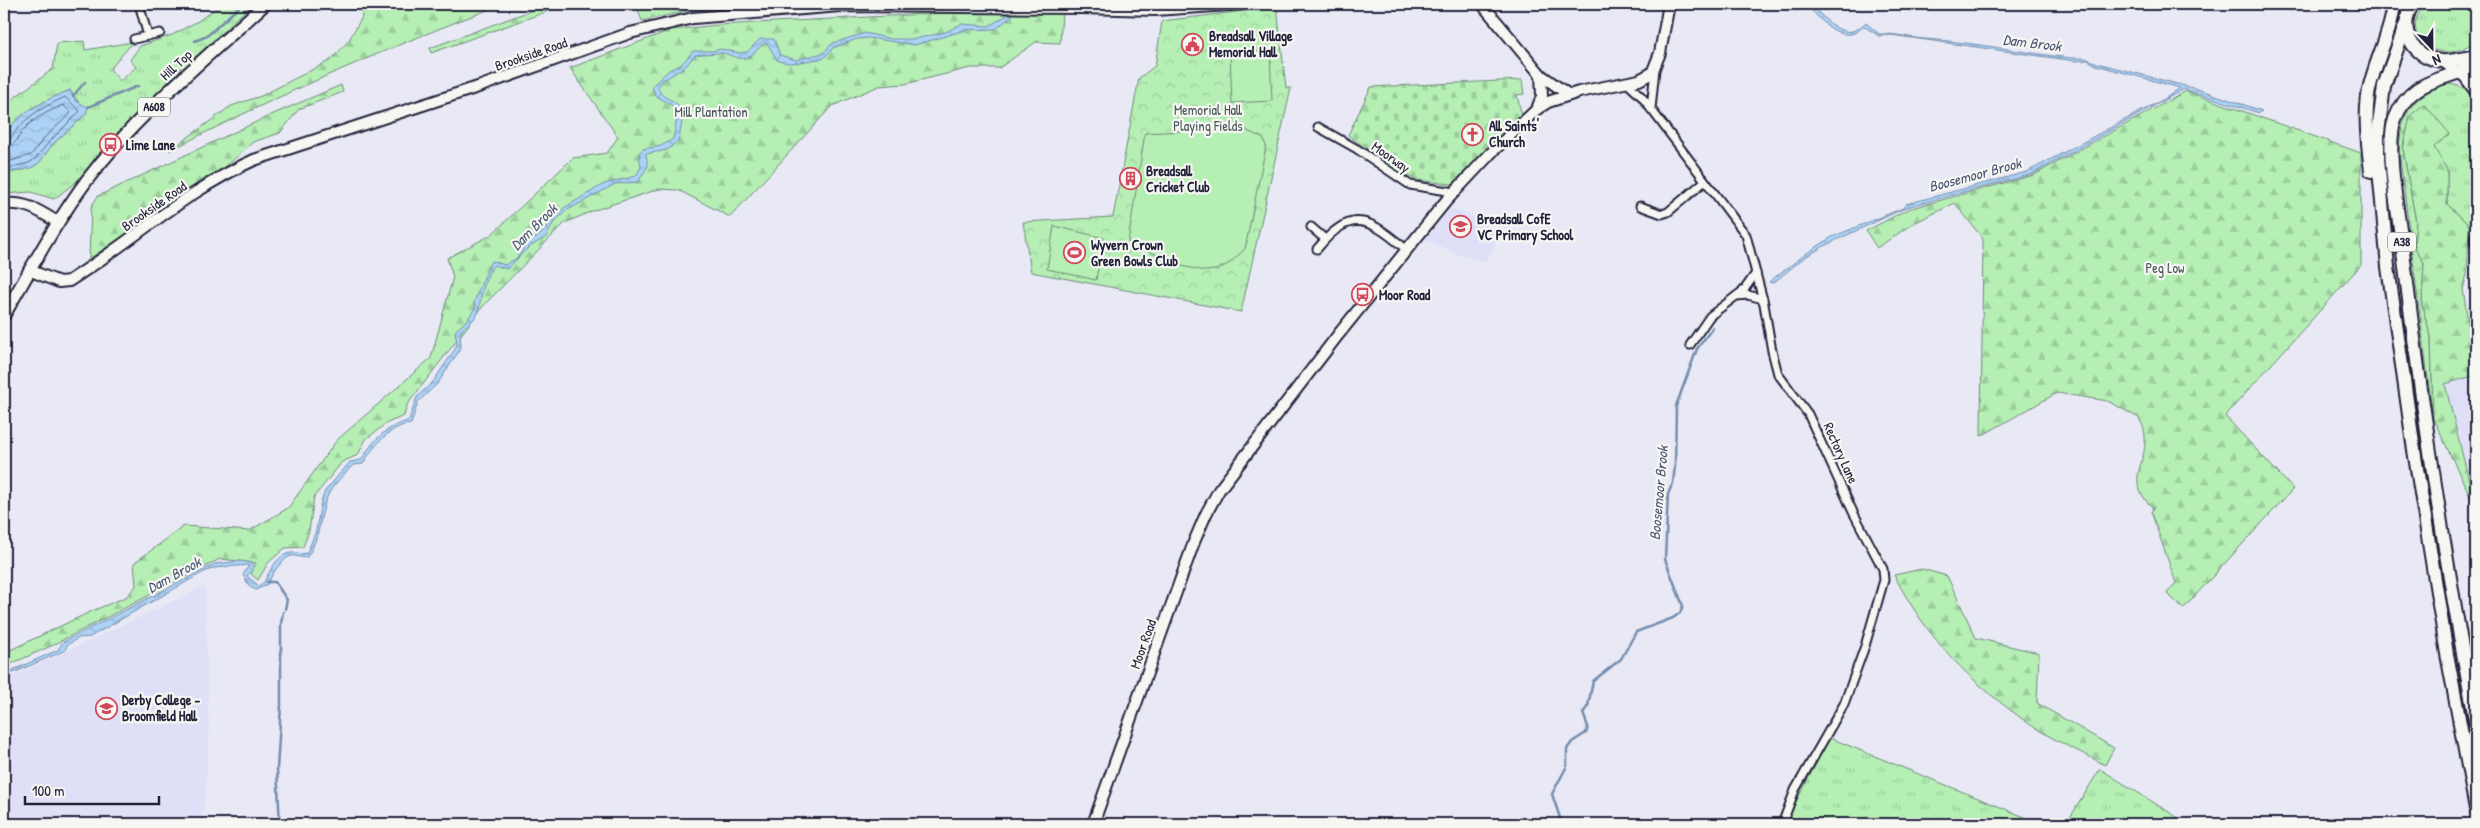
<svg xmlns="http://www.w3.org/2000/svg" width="2480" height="828" viewBox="0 0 2480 828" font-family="'Patrick Hand',sans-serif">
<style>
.built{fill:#dfe0f7}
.grass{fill:url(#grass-tufts);stroke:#6c8878}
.forest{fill:url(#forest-firs);stroke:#6c8878}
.cemetery{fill:url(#cemetery-stones);stroke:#6c8878}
.park{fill:url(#park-crowns);stroke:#6c8878}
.pitch{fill:#b5efb4;stroke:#6c8878}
.water{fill:url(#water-waves);stroke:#758cab}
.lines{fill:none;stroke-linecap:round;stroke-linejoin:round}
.shore{stroke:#596986;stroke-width:1}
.stream{stroke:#758cab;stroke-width:2.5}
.street-casing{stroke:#22223b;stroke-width:11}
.secondary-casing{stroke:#22223b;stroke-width:14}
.primary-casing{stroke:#22223b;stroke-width:15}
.highway-casing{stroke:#22223b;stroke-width:16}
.street{stroke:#f6f6f2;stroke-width:7}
.secondary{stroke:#f6f6f2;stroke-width:10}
.primary{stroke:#f6f6f2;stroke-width:11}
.highway{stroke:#f6f6f2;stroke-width:12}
.labels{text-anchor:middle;stroke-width:4.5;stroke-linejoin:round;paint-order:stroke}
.shield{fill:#f6f6f2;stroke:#626272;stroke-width:1}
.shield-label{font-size:12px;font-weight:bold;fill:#22223b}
.poi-label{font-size:14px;font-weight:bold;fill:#22223b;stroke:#f6f6f2;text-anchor:start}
.street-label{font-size:14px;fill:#22223b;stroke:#f6f6f2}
.park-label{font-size:14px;fill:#475559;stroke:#f6f6f2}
.water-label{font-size:15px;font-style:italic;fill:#4b5773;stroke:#f6f6f2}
</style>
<defs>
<pattern id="grass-tufts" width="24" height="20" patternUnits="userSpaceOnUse" patternTransform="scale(1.25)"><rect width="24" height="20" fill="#b5efb4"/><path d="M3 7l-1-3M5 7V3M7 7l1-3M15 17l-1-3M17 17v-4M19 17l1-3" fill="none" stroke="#9bcd9c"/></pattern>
<pattern id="forest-firs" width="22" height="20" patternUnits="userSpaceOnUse" patternTransform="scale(1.25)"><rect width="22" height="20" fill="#b5efb4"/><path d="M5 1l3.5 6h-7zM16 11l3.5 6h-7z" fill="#9bcd9c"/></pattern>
<pattern id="cemetery-stones" width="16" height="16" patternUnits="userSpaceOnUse" patternTransform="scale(1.25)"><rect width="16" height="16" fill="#b5efb4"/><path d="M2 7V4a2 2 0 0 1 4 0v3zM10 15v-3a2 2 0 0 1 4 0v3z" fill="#9bcd9c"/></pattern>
<pattern id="park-crowns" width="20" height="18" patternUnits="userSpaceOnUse" patternTransform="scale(1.25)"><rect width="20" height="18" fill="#b5efb4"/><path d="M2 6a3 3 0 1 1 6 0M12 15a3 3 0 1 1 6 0" fill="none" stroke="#9bcd9c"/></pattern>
<pattern id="water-waves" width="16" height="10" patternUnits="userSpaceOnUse" patternTransform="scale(1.25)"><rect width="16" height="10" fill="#acd3f6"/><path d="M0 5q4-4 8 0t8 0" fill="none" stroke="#94b5d4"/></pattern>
</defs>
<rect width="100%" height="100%" fill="#e8e9f5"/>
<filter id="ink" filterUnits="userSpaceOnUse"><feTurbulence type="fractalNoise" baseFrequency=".02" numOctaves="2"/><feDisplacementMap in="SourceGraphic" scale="10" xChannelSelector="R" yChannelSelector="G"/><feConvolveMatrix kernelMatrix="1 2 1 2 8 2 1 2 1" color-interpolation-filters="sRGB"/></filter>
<g filter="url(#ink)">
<g class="built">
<polygon points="1450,208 1475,217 1499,236 1486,261 1459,255 1425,239"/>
<polygon points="2476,375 2476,502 2445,384"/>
<polygon points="205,586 209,738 205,799 200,824 4,824 4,678 25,671"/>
</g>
<g class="grass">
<path d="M 222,4 L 252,4 L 185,67 L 183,66 L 76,182 L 54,199 L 31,192 L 4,194 L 4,174 L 31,168 L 39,163 L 52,145 L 86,114 C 82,105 75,98 70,90 C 43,102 16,113 4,141 L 4,110 L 11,100 L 53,69 L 57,43 L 84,41 L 85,50 L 133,42 L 110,69 L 120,81 L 136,67 L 130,60 L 140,46 L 172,35 L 198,21 Z"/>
<path d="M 2427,4 L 2471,4 L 2476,10 L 2476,38 C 2447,73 2391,36 2427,4 Z"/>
<path d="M 2444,84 C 2464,84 2471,91 2476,109 L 2469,225 L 2447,204 L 2447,170 L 2433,147 L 2405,132 L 2403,149 L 2416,222 L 2414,246 L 2424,262 L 2422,306 L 2431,336 L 2433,418 L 2399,150 C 2401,115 2411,97 2444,84 Z"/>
<polygon points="1830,738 2042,824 1784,824"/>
<polygon points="2100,769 2188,824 2066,824"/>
</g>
<g class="forest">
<path d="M 360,4 L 439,4 L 443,7 L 466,4 L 503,4 C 389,47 277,95 169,151 L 231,106 L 261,96 L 331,60 L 349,40 L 362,17 Z"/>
<polygon points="549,4 568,4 431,53 430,48"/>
<polygon points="636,4 774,4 692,10 642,21"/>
<polygon points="945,13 1062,13 1060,43 1036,42 999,68 970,68 905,84 879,86 832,106 730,217 678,190 659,189 592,211 565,223 484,305 407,405 404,416 387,423 366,439 358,455 342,462 314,497 309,531 303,547 285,548 268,563 258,580 251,574 256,563 220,559 51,646 4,667 4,653 92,611 126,597 136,586 134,563 184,526 249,531 288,508 337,440 431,358 453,277 447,258 491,235 573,158 607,153 618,137 570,68 671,30 718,25"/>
<polygon points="341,85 343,92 299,109 280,133 253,142 223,169 89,259 91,207 98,196 271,115"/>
<path d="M 2186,91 L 2361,153 L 2361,265 L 2225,416 L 2293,489 L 2183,609 L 2167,593 L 2176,583 L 2151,512 L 2153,508 C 2123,480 2147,465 2145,437 C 2145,430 2142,424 2139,418 L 2108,401 L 2057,393 L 1981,436 L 1983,239 L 1955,203 L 1912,224 L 1877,248 L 1866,231 L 1908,209 L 2034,175 Z"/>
<polygon points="2424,104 2450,134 2434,147 2447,170 2447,204 2469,225 2467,275 2463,289 2476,375 2445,384 2476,509 2433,418 2431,336 2422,306 2424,263 2414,246 2416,222 2403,149 2410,116"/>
<path d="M 1922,569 L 1947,576 L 1976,638 L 2039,653 L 2037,703 L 2114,748 L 2105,765 C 2080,751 2052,740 2028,723 C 1969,681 1928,640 1894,575 Z"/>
</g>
<polygon class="cemetery" points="1522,80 1524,94 1517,95 1522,117 1452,184 1417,180 1398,172 1348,135 1371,87"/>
<polygon class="park" points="1277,7 1286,88 1291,88 1241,312 1031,272 1023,222 1113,217 1139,78 1155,66 1162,21"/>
<g class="pitch">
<polygon points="1270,51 1272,101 1232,103 1230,53"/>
<polygon points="1240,128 1263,138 1266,146 1245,249 1230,263 1216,270 1205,271 1182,266 1128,242 1145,133"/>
<polygon points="1054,226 1104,238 1096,280 1047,269"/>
</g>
<g class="water">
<path d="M 1011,4 L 1015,4 L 1012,16 L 996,29 L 966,30 L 915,45 L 869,38 L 857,39 L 833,48 L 823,59 C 807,59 793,67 777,60 L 767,43 C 758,45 755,56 745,58 C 736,60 731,54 722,53 C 720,53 698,54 695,55 L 685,67 L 662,81 L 658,87 C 664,109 692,89 678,141 L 667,150 L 646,154 L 648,166 L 638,182 L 615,184 L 566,211 L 554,222 L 546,237 L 528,248 L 507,269 L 494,265 C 486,272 480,299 479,309 C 478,320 464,324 460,334 L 461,344 L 459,351 L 438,383 L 418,402 L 411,424 C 390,425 372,448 363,464 L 353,465 C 345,474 333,484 328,495 C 319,515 321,538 307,557 C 301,559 297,555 291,556 C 283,558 270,575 269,583 L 256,590 L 250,587 L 243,575 L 249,565 L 214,568 L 202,573 L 90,637 L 78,638 L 66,646 L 66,650 L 4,677 L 4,674 L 58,650 L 63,642 L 215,564 L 241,561 L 251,563 L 254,569 L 247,576 L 259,586 L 264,582 C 269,573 277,554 291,553 C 297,552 301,555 307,553 L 316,531 L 321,502 L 325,491 L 350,462 L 361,460 C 376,437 383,430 409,420 L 417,397 L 433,382 L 455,349 L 457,343 L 455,331 L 468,319 L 476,306 L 474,302 L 490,263 L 493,261 L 505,265 L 517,258 L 527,243 L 540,235 L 564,208 L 604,184 L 636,176 L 641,167 L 639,153 L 643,149 L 661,146 L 673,139 L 677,118 L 676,108 L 655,95 L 652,86 L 669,70 L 681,65 L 693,51 L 712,51 L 721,49 L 740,53 L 747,52 L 760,39 L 774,39 L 780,55 L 796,60 L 823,53 L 833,43 L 865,33 L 891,39 L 915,39 L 946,32 L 961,24 L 989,26 L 1006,16 Z"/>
<path d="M 1805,4 L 1810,4 C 1820,13 1837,35 1852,31 C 1857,30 1862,25 1866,23 L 1879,34 C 1895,33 1909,38 1925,39 C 1974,42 2023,53 2071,58 L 2085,58 L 2097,63 L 2204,91 L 2262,111 L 2259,113 L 2184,89 L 2033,174 L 1907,207 L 1828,244 L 1805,257 L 1773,283 L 1769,282 L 1804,255 L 1832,237 L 1903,208 L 1906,204 L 2027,172 L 2164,99 L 2180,88 L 2096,65 L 2088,60 L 2075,61 L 1891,35 L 1879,36 L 1865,27 C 1860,29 1856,33 1851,34 C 1833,37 1816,14 1805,4 Z"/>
<path d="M 70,90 L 76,101 L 88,107 L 86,114 L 52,145 L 39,163 L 31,168 L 4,174 C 4,164 2,153 4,142 C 8,115 49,99 70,90 Z"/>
</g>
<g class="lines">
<g class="shore">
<path d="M 4,142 L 9,140 C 27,115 38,110 65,97 L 80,111 L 49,142 L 35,159 L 29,163 L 4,169"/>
<path d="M 4,148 C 17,147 18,135 26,127 C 36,117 50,111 63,105 L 70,111 L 70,114 L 44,138 L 31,155 L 4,163"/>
</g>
<g class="stream">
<polyline points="195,41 207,36 242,4"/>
<polyline points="73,96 85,82"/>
<polyline points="88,107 138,86"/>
<polyline points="267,582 275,582 287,600 285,609"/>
<polyline points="280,824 277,769 281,705 281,624 283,612"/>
<polyline points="1562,824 1552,794 1567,766 1567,749 1572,742 1586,733 1588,727 1583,713 1588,706 1593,681 1621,659 1636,632 1673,618 1680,613 1683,606 1665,559 1668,494 1673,483 1675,466 1676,406 1697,349 1713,327"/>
</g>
<defs>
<g id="street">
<polyline points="139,4 148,36"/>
<polyline points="134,39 160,33"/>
<polyline points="1627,83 1642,97 1746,235 1764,304 1772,351 1778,374 1808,414 1853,512 1883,569 1884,580 1865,646 1844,704 1795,790 1782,824"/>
<polyline points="1651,109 1655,69"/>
<polyline points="1318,127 1357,149 1410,185 1454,192"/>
<polyline points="1640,206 1662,214 1668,212 1705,181"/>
<polyline points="1311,227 1325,239"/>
<path d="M 1317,249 C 1352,206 1370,219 1407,250"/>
<polyline points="1737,296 1748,295 1763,299"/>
<polyline points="1690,345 1710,316 1744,290 1756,273"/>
</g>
<g id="secondary">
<polyline points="1482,4 1541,75 1569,95"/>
<polyline points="2442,61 2465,77 2476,92"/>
<polyline points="1537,109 1542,96 1541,75"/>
<path d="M 4,204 C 26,202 38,210 57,222"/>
<polyline points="2476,237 2476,243"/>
<path d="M 29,270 L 59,282 L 69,281 C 131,242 187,190 254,160 L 481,86 L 630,33 L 693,18 L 840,6 L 1082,8 L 1155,10 L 1244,4"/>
<polyline points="1093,824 1194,542 1206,514 1219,490 1338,335 1446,201 1491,153 1537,109 1548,102 1579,92 1639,80 1652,73 1660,53 1669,4"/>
</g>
<path id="primary" d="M 4,315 C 31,269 55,223 87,180 C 137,114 204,60 265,4"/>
<g id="highway">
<path d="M 2413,4 C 2397,28 2412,58 2442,61 C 2453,62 2465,58 2476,56"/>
<polyline points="2405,26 2384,86 2378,133 2378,159 2388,267 2414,450 2447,654 2476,809"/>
<path d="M 2476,64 C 2444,83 2412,76 2395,119 C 2385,147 2398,211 2402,243 C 2421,404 2446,565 2476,724"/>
<path d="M 2371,171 C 2368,145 2364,116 2369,90 C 2375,60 2391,34 2394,4"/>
</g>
</defs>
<use href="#street" class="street-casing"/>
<use href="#secondary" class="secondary-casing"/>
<use href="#primary" class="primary-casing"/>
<use href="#highway" class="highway-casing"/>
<use href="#street" class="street"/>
<use href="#secondary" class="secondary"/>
<use href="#primary" class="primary"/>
<use href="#highway" class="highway"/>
</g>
</g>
<defs>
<symbol id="civic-ring" viewBox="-11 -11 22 22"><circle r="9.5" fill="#f6f6f2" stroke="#d1495b" stroke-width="1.5"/><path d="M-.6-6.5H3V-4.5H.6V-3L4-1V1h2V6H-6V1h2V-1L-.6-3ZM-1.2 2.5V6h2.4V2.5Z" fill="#d1495b"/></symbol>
<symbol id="church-ring" viewBox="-11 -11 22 22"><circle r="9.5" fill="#f6f6f2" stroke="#d1495b" stroke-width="1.5"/><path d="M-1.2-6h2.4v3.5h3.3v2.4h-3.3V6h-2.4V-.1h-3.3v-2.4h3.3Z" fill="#d1495b"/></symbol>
<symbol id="bus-ring" viewBox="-11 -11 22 22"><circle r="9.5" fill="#f6f6f2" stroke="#d1495b" stroke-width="1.5"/><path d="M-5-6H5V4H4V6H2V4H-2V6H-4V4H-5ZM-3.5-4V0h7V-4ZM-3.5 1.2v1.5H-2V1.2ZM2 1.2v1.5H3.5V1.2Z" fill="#d1495b"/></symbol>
<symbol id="building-ring" viewBox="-11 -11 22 22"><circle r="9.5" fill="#f6f6f2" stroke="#d1495b" stroke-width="1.5"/><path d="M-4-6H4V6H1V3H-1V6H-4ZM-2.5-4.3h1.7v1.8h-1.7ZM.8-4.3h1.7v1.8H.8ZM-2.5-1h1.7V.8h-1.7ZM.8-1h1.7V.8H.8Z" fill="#d1495b"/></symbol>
<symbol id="school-ring" viewBox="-11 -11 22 22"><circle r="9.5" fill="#f6f6f2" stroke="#d1495b" stroke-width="1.5"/><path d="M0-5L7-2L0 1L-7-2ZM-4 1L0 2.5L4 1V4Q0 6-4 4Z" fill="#d1495b"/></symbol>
<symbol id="stadium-ring" viewBox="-11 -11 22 22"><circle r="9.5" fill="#f6f6f2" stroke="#d1495b" stroke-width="1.5"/><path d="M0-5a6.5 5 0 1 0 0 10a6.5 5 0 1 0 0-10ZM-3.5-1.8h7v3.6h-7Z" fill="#d1495b"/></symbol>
<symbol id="university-ring" viewBox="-11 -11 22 22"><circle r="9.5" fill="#f6f6f2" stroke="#d1495b" stroke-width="1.5"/><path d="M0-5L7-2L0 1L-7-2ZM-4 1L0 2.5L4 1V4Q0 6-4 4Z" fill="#d1495b"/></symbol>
</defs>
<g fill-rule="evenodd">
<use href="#civic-ring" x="1180" y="32" width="25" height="25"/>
<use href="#church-ring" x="1460" y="122" width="25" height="25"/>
<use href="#bus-ring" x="98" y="132" width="25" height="25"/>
<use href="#building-ring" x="1118" y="166" width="25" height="25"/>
<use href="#school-ring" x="1448" y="214" width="25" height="25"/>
<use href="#stadium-ring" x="1062" y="240" width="25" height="25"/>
<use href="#bus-ring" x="1350" y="282" width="25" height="25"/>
<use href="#university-ring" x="94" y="696" width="25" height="25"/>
</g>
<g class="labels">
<g class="shield">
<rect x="138" y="97.5" width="32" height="19" rx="4"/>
<rect x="2388" y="232.5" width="28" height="19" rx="4"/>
</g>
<g class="shield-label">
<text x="154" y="111">A608</text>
<text x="2402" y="246">A38</text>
</g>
<g class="poi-label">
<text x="1209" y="41">Breadsall Village<tspan x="1209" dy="16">Memorial Hall</tspan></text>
<text x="1489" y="131">All Saints'<tspan x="1489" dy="16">Church</tspan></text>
<text x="126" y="150">Lime Lane</text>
<text x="1146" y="176">Breadsall<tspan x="1146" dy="16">Cricket Club</tspan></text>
<text x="1477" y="224">Breadsall CofE<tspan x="1477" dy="16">VC Primary School</tspan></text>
<text x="1091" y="250">Wyvern Crown<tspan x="1091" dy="16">Green Bowls Club</tspan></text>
<text x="1379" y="300">Moor Road</text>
<text x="122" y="705">Derby College -<tspan x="122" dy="16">Broomfield Hall</tspan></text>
</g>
<g class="street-label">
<text transform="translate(531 54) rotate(-19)" y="5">Brookside Road</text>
<text transform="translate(176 65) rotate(-43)" y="5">Hill Top</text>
<text transform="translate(1391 157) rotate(35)" y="5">Moorway</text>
<text transform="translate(154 206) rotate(-35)" y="5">Brookside Road</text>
<text transform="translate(1841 453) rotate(66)" y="5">Rectory Lane</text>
<text transform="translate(1143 644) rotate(-70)" y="5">Moor Road</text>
</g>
<g class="park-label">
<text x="1208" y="115">Memorial Hall<tspan x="1208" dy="16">Playing Fields</tspan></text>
<text x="711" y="117">Mill Plantation</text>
<text x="2165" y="273">Peg Low</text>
</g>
<g class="water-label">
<text transform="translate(2032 43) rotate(7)" y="5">Dam Brook</text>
<text transform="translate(1975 175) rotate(-15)" y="5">Boosemoor Brook</text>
<text transform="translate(534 227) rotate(-45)" y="5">Dam Brook</text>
<text transform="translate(1659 493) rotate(-85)" y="5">Boosemoor Brook</text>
<text transform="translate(174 575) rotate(-29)" y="5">Dam Brook</text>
</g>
</g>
<rect width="2480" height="828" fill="none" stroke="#f6f6f2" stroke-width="20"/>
<rect x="10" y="10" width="2460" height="808" fill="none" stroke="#22223b" stroke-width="2" filter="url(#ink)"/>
<g transform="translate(2432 48) rotate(158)" stroke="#f6f6f2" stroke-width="4" paint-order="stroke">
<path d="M0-4L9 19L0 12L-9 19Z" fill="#22223b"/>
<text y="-8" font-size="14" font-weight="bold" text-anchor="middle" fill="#22223b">N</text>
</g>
<path d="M25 796v8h134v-8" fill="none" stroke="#22223b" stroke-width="2.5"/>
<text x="32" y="796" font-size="15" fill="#22223b" stroke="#f6f6f2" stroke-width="4" paint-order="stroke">100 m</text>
</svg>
